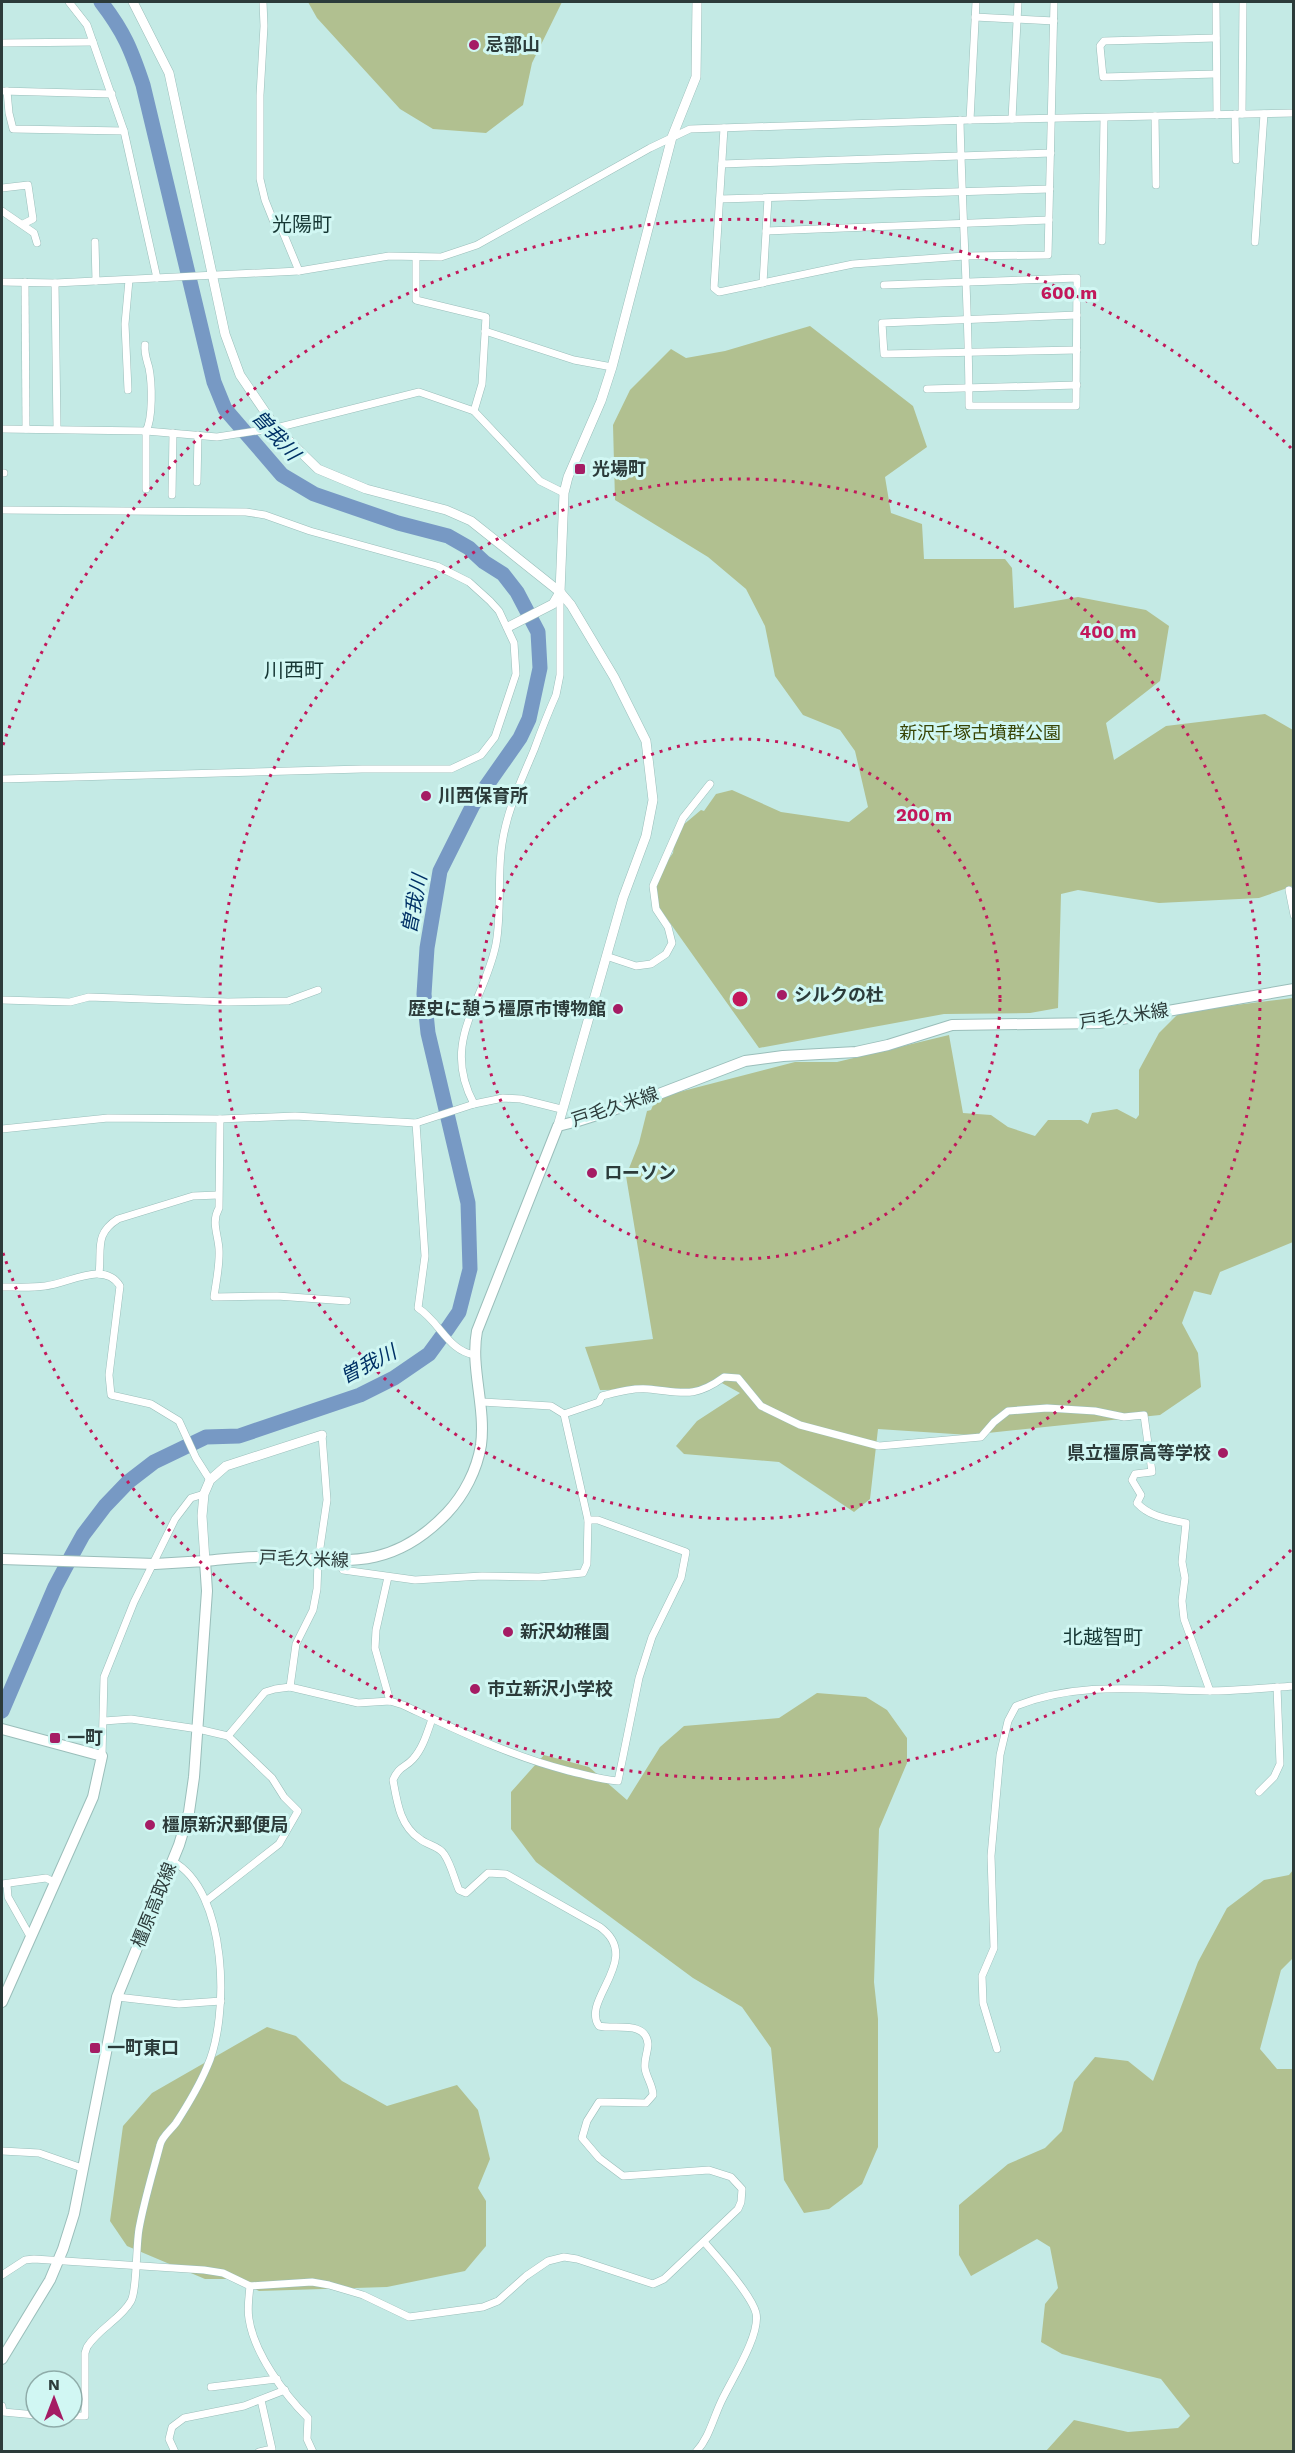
<svg xmlns="http://www.w3.org/2000/svg" width="1295" height="2453" viewBox="0 0 1295 2453" font-family="'Work Sans','Noto Sans JP',sans-serif">
<style>
.green{fill:#b1c090}
.lines{fill:none;stroke-linecap:round;stroke-linejoin:round}
.river{stroke:#7799c4;stroke-width:15}
.minor-casing{stroke:#9abeba;stroke-width:8}
.tertiary-casing{stroke:#9abeba;stroke-width:10}
.secondary-casing{stroke:#9abeba;stroke-width:12}
.primary-casing{stroke:#9abeba;stroke-width:12}
.minor{stroke:#fff;stroke-width:7}
.tertiary{stroke:#fff;stroke-width:9}
.secondary{stroke:#fff;stroke-width:10}
.primary{stroke:#fff;stroke-width:10}
.ring{fill:none;stroke:#c2185b;stroke-width:3;stroke-dasharray:3 6}
.poi-dot{fill:#a51c64;stroke:#d1f7f3;stroke-width:2}
.labels{text-anchor:middle;stroke-width:6;stroke-linejoin:round;paint-order:stroke}
.poi-label{font-size:18px;font-weight:bold;fill:#2c3b3a;stroke:#d1f7f3;text-anchor:start}
.park-label{font-size:18px;fill:#384506;stroke:#d1f7f3}
.street-label{font-size:18px;fill:#2c3b3a;stroke:#d1f7f3}
.neighbourhood-label{font-size:20px;fill:#153633;stroke:#d1f7f3}
.water-label{font-size:20px;font-style:italic;fill:#003166;stroke:#d1f7f3}
.centre{fill:#c2185b;stroke:#d1f7f3;stroke-width:3}
.ring-label{font-size:18px;text-anchor:middle;font-weight:bold;fill:#c2185b;stroke:#d1f7f3;stroke-width:6;stroke-linejoin:round;paint-order:stroke}
</style>
<rect width="100%" height="100%" fill="#c4eae5"/>
<g class="green">
<polygon points="308,2 562,2 532,63 523,105 486,133 433,129 400,109 317,18"/>
<polygon points="810,326 913,406 927,447 885,477 891,513 922,524 924,559 1005,559 1012,568 1014,608 1078,597 1146,610 1169,626 1160,681 1106,723 1114,760 1166,726 1265,714 1293,730 1293,886 1259,898 1159,903 1078,890 1061,894 1058,1008 1030,1013 944,1014 759,1048 653,899 659,873 673,853 676,831 701,810 704,811 716,794 732,790 781,812 849,822 868,807 855,751 840,730 803,715 775,676 765,626 746,589 708,557 615,500 613,425 630,390 671,349 686,358 725,351"/>
<polygon points="1293,998 1293,1242 1220,1272 1211,1295 1194,1291 1182,1323 1198,1353 1201,1387 1160,1415 969,1435 878,1429 870,1499 854,1512 779,1462 684,1454 676,1446 697,1421 740,1393 720,1382 696,1389 600,1390 585,1347 653,1339 626,1176 639,1143 647,1111 651,1110 656,1098 795,1062 837,1062 949,1035 963,1113 991,1115 1008,1127 1035,1136 1048,1120 1081,1120 1088,1124 1092,1113 1117,1109 1136,1119 1139,1115 1139,1070 1159,1033 1180,1012"/>
<polygon points="817,1693 866,1697 887,1710 907,1738 907,1763 879,1829 874,1982 878,2019 878,2147 862,2184 829,2209 804,2213 784,2180 771,2048 742,2007 693,1978 536,1862 511,1829 511,1792 544,1755 589,1767 627,1800 660,1747 684,1726 779,1718"/>
<polygon points="1293,1870 1293,1958 1281,1970 1260,2049 1277,2069 1293,2069 1293,2451 1046,2451 1074,2420 1128,2432 1178,2428 1190,2416 1161,2379 1062,2354 1041,2342 1045,2304 1058,2288 1050,2247 1037,2239 971,2276 959,2255 959,2205 1008,2164 1045,2148 1062,2131 1074,2082 1095,2057 1128,2061 1153,2081 1198,1962 1227,1908 1264,1880 1289,1875"/>
<polygon points="267,2027 296,2036 342,2081 387,2106 457,2085 478,2110 490,2159 478,2188 486,2201 486,2246 465,2271 387,2287 259,2291 234,2279 205,2279 127,2246 110,2221 123,2126 152,2093"/>
</g>
<g class="lines">
<path class="river" d="M 2,1711 L 55,1587 L 72,1555 L 83,1535 L 105,1506 L 128,1482 L 154,1462 L 206,1437 L 239,1436 L 360,1395 L 394,1378 L 429,1354 L 448,1328 L 459,1312 L 470,1269 L 468,1203 L 428,1033 L 424,994 L 427,948 L 440,871 L 473,805 L 520,738 L 529,719 L 540,668 L 538,632 L 517,592 L 503,574 L 484,562 L 469,548 L 448,536 L 398,523 L 314,494 L 282,475 L 225,409 L 214,382 L 143,85 C 131,49 124,32 101,2"/>
<defs>
<g id="minor">
<polyline points="69,2 87,25 124,131 157,278"/>
<polyline points="263,2 264,26 260,95 260,179 265,200 273,220 282,230 299,271"/>
<polyline points="1216,2 1217,115"/>
<polyline points="975,17 1054,21"/>
<polyline points="2,43 93,42"/>
<polyline points="1216,74 1103,77 1100,46 1104,41 1216,38"/>
<polyline points="2,91 112,94"/>
<polyline points="7,91 9,113 13,129 124,131"/>
<polyline points="1235,114 1236,160"/>
<polyline points="1242,114 1243,2"/>
<polyline points="1155,116 1156,185"/>
<polyline points="1012,119 1018,2"/>
<polyline points="970,120 976,2"/>
<polyline points="724,128 714,288 719,292 853,264 965,256 1048,255 1054,2"/>
<polyline points="722,164 1051,153"/>
<polyline points="2,188 28,185 33,219 23,224"/>
<polyline points="720,199 1050,189"/>
<polyline points="2,211 34,233 37,243"/>
<polyline points="766,231 1049,220"/>
<polyline points="1102,241 1104,118"/>
<polyline points="95,242 96,281"/>
<polyline points="1255,242 1264,114"/>
<polyline points="416,257 416,300 486,317 482,384 474,411"/>
<polyline points="2,282 55,283 299,271 389,256 441,257 477,245 650,148 690,129 970,120 1294,113"/>
<polyline points="25,282 26,429"/>
<polyline points="55,283 57,428"/>
<polyline points="763,283 768,198"/>
<path d="M 884,285 L 1077,278 L 1076,406 L 969,406 C 969,310 962,215 960,120"/>
<polyline points="1077,315 882,323 884,354 1077,350"/>
<polyline points="485,331 574,360 612,367"/>
<path d="M 145,345 C 144,354 147,360 149,368 C 152,383 153,418 146,431 L 146,489"/>
<polyline points="927,389 1077,385"/>
<polyline points="128,390 125,324 129,280"/>
<polyline points="2,429 146,431 217,437 276,428 419,392 474,411 540,481 564,493"/>
<polyline points="2,473 4,473"/>
<polyline points="197,482 198,435"/>
<polyline points="172,495 173,433"/>
<polyline points="2,510 246,512 265,515 310,531 437,566 469,582 490,601 499,611 514,643 516,674 495,737 481,755 451,769 362,769 2,779"/>
<polyline points="1289,890 1294,915"/>
<polyline points="606,956 636,966 651,964 666,954 672,943 668,927 656,909 653,886 683,818 710,784"/>
<polyline points="2,1000 70,1002 89,997 228,1002 288,1001 318,990"/>
<path d="M 474,1104 C 440,1040 484,1004 496,944 C 502,911 497,877 502,844 C 507,810 521,781 534,750 C 541,731 548,713 556,695 L 560,675 L 560,592"/>
<path d="M 220,1119 L 219,1208 C 211,1222 218,1234 219,1249 C 220,1265 216,1282 214,1297 L 277,1296 L 347,1301"/>
<path d="M 416,1123 L 425,1256 L 418,1308 C 440,1322 448,1351 475,1355"/>
<polyline points="2,1129 108,1118 220,1119 295,1116 416,1123 474,1104 503,1098 521,1099 561,1109"/>
<path d="M 99,1274 C 102,1249 94,1234 118,1219 L 193,1196 L 218,1195"/>
<path d="M 2,1287 C 16,1287 31,1288 45,1286 C 68,1284 104,1260 120,1286 L 109,1375 L 111,1395 L 151,1404 L 179,1421 L 196,1458 L 210,1480"/>
<path d="M 564,1414 L 599,1402 L 602,1396 C 618,1392 632,1388 648,1389 C 682,1392 694,1399 724,1377 L 738,1378 L 761,1406 L 800,1425 L 879,1446 L 981,1437 L 994,1422 L 1008,1411 L 1047,1408 L 1095,1411 L 1124,1417 L 1144,1415 L 1152,1472 L 1135,1474 L 1132,1480 L 1141,1495 L 1137,1503 C 1150,1517 1168,1519 1186,1523 L 1182,1562 L 1185,1578 L 1182,1601 L 1184,1619 L 1210,1691"/>
<polyline points="339,1561 343,1570 415,1580 482,1576 539,1577 583,1573 587,1564 588,1520 564,1414 551,1406 482,1402"/>
<polyline points="388,1577 376,1630 375,1648 390,1701"/>
<polyline points="290,1687 296,1644 313,1610 317,1589 318,1561 327,1500 322,1435"/>
<polyline points="104,1721 131,1719 198,1729 228,1736 272,1778 284,1797 298,1811 279,1844 206,1901"/>
<path d="M 228,1736 L 265,1692 L 275,1689 L 290,1687 L 358,1703 L 390,1701 L 403,1705 C 457,1730 510,1756 569,1771 C 586,1775 602,1780 618,1781 L 639,1678 L 652,1637 L 681,1578 L 686,1552 L 598,1520 L 588,1520"/>
<polyline points="102,1756 104,1677 134,1602 175,1519 191,1498 204,1494"/>
<polyline points="1259,1792 1274,1777 1280,1764 1277,1687"/>
<polyline points="2,1884 46,1878 54,1882"/>
<polyline points="7,1885 8,1897 31,1938"/>
<polyline points="117,1997 179,2004 221,2001"/>
<path d="M 997,2049 L 983,2003 L 982,1976 L 994,1948 L 991,1856 L 1000,1755 L 1008,1721 L 1016,1706 C 1079,1681 1141,1690 1207,1691 C 1235,1691 1265,1688 1294,1686"/>
<polyline points="2,2151 39,2153 82,2168"/>
<path d="M 2,2275 L 25,2260 L 34,2259 L 204,2270 L 223,2273 L 250,2286 L 312,2282 L 329,2285 L 363,2295 L 409,2317 L 483,2307 L 498,2301 L 526,2276 L 548,2261 L 564,2257 L 577,2259 L 653,2284 L 664,2279 L 738,2209 L 741,2202 L 742,2189 L 731,2177 L 709,2170 L 623,2176 L 599,2158 L 582,2138 L 587,2121 L 599,2102 L 646,2103 L 653,2095 C 653,2085 646,2077 645,2068 C 644,2060 648,2051 648,2044 C 646,2020 615,2030 599,2026 C 580,2000 644,1959 600,1927 L 506,1874 L 488,1873 L 466,1893 L 459,1890 C 454,1878 451,1864 444,1854 C 439,1846 427,1845 420,1839 C 400,1826 397,1802 393,1780 C 399,1766 405,1768 413,1759 C 423,1748 427,1733 432,1719"/>
<path d="M 250,2286 C 249,2297 247,2309 249,2319 C 254,2353 284,2394 308,2418 L 307,2439 L 313,2452"/>
<polyline points="211,2387 277,2379"/>
<polyline points="2,2406 3,2412 36,2415"/>
<path d="M 72,2416 L 85,2416 L 85,2353 L 87,2347 C 98,2329 121,2319 131,2301 C 137,2290 136,2245 139,2229 C 144,2201 153,2172 160,2145 C 162,2136 171,2130 176,2123 C 187,2106 199,2086 207,2067 C 230,2017 228,1890 172,1861"/>
<polyline points="175,2452 169,2439 172,2427 184,2418 244,2406 285,2390"/>
<polyline points="259,2452 272,2449 261,2400"/>
<path d="M 696,2452 C 709,2438 713,2419 721,2402 C 730,2382 761,2335 756,2313 C 751,2294 718,2258 705,2243"/>
</g>
<g id="tertiary">
<polyline points="133,2 169,73 225,334 240,375 276,428 318,469 366,489 446,510 471,521 560,592 571,605 614,677 646,741 653,800 646,836 623,898 558,1126"/>
<polyline points="508,627 553,604 560,592 564,493 568,477 601,401 612,367 672,137 696,77 697,2"/>
<polyline points="205,1561 202,1516 204,1494 210,1480 226,1466 322,1435"/>
</g>
<path id="secondary" d="M 205,1561 C 226,1559 248,1556 269,1557 C 342,1560 390,1573 447,1513 C 464,1495 477,1470 481,1445 C 486,1406 470,1368 477,1331 L 558,1126 L 578,1121 L 638,1102 L 745,1061 L 783,1056 L 856,1052 L 888,1045 L 952,1025 L 1099,1023 L 1294,989"/>
<g id="primary">
<polyline points="2,1559 155,1564 205,1561 207,1591 194,1777 189,1812 179,1845 117,1997 74,2214 63,2249 50,2280 2,2359"/>
<polyline points="2,1729 102,1756 93,1797 2,2002"/>
</g>
</defs>
<use href="#minor" class="minor-casing"/>
<use href="#tertiary" class="tertiary-casing"/>
<use href="#secondary" class="secondary-casing"/>
<use href="#primary" class="primary-casing"/>
<use href="#minor" class="minor"/>
<use href="#tertiary" class="tertiary"/>
<use href="#secondary" class="secondary"/>
<use href="#primary" class="primary"/>
</g>
<g class="ring">
<circle cx="740" cy="999" r="260"/>
<circle cx="740" cy="999" r="520"/>
<path d="M1291 1550A779 779 0 0 1 3 1253M3 745A779 779 0 0 1 1291 448"/>
</g>
<g class="poi-dot">
<circle cx="474" cy="45" r="6"/>
<rect x="574" y="463" width="12" height="12" rx="3"/>
<circle cx="426" cy="796" r="6"/>
<circle cx="782" cy="995" r="6"/>
<circle cx="618" cy="1009" r="6"/>
<circle cx="592" cy="1173" r="6"/>
<circle cx="1223" cy="1453" r="6"/>
<circle cx="508" cy="1632" r="6"/>
<circle cx="475" cy="1689" r="6"/>
<rect x="49" y="1732" width="12" height="12" rx="3"/>
<circle cx="150" cy="1825" r="6"/>
<rect x="89" y="2042" width="12" height="12" rx="3"/>
</g>
<g class="labels">
<g class="poi-label">
<text x="486" y="51">忌部山</text>
<text x="592" y="475">光場町</text>
<text x="438" y="802">川西保育所</text>
<text x="794" y="1001">シルクの杜</text>
<text x="606" y="1015" text-anchor="end">歴史に憩う橿原市博物館</text>
<text x="604" y="1179">ローソン</text>
<text x="1211" y="1459" text-anchor="end">県立橿原高等学校</text>
<text x="520" y="1638">新沢幼稚園</text>
<text x="487" y="1695">市立新沢小学校</text>
<text x="67" y="1744">一町</text>
<text x="162" y="1831">橿原新沢郵便局</text>
<text x="107" y="2054">一町東口</text>
</g>
<g class="park-label">
<text x="980" y="739">新沢千塚古墳群公園</text>
</g>
<g class="street-label">
<text transform="translate(1124 1016) rotate(-8)" y="6">戸毛久米線</text>
<text transform="translate(615 1107) rotate(-18)" y="6">戸毛久米線</text>
<text transform="translate(304 1559) rotate(2)" y="6">戸毛久米線</text>
<text transform="translate(154 1905) rotate(-68)" y="6">橿原高取線</text>
</g>
<g class="neighbourhood-label">
<text x="302" y="231">光陽町</text>
<text x="294" y="677">川西町</text>
<text x="1103" y="1644">北越智町</text>
</g>
<g class="water-label">
<text transform="translate(276 435) rotate(48)" y="7">曽我川</text>
<text transform="translate(414 904) rotate(-79)" y="7">曽我川</text>
<text transform="translate(368 1364) rotate(-27)" y="7">曽我川</text>
</g>
</g>
<circle cx="740" cy="999" r="9" class="centre"/>
<g class="ring-label">
<text x="1069" y="299">600 m</text>
<text x="1108" y="638">400 m</text>
<text x="924" y="821">200 m</text>
</g>
<rect width="1295" height="2453" fill="none" stroke="#2c3b3a" stroke-width="6"/>
<g transform="translate(54 2399)"><circle r="28" fill="#d1f7f3" stroke="#8faca9" stroke-width="1.5"/>
<path d="M0-4.5L10 22L0 15L-10 22Z" fill="#a51c64"/>
<text y="-9" font-size="16" font-weight="bold" text-anchor="middle" fill="#2c3b3a">N</text>
</g>
</svg>
